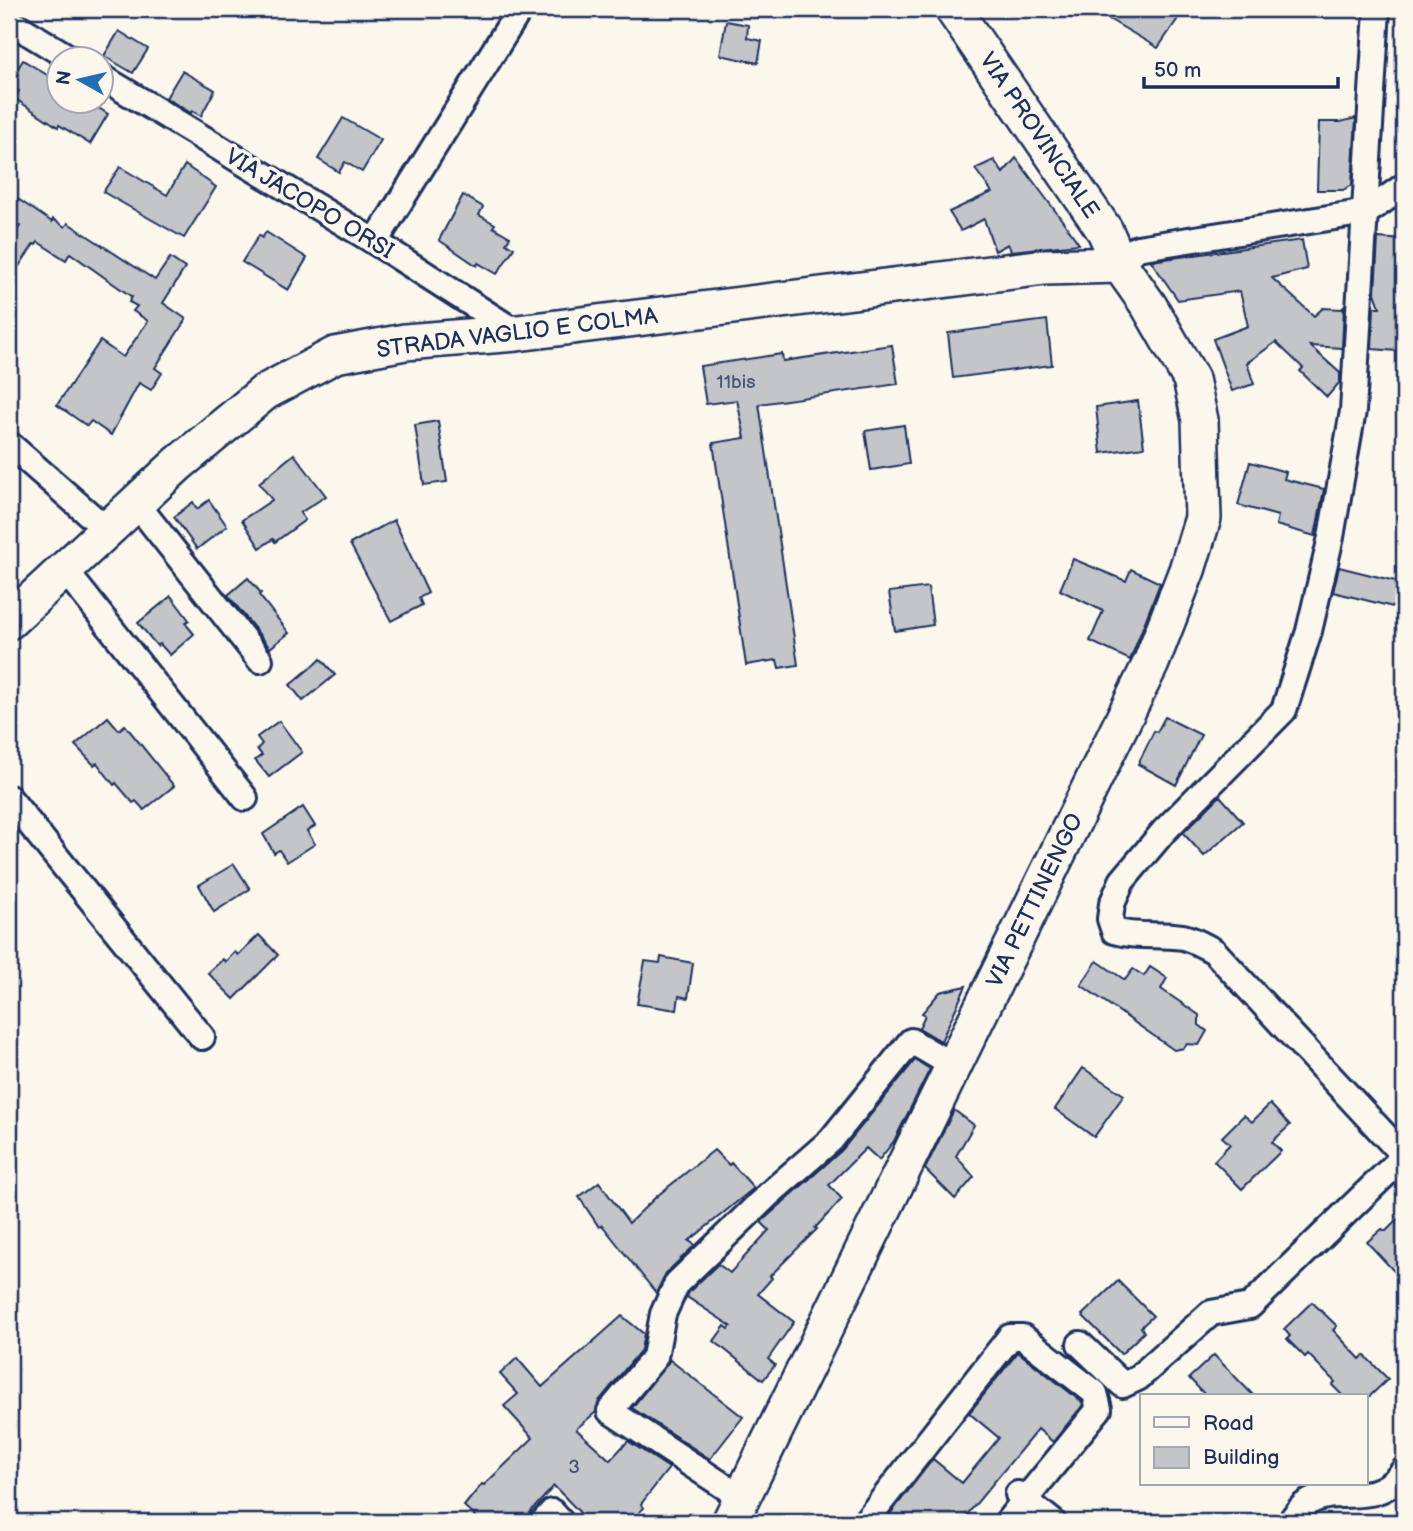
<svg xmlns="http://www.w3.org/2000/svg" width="1413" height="1531" viewBox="0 0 1413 1531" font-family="'Balsamiq Sans',sans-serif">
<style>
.building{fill:#c3c5c9;stroke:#1b2f5e;stroke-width:2}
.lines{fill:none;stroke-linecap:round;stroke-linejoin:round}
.street-casing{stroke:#1b2f5e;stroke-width:30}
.secondary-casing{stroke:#1b2f5e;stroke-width:40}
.street{stroke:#fbf7ec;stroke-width:24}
.secondary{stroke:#fbf7ec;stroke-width:35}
.labels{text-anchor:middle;stroke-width:7;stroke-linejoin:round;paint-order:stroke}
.number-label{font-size:19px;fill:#455479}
.street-label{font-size:23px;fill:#1b2f5e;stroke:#fbf7ec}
</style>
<rect width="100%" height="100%" fill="#fbf7ec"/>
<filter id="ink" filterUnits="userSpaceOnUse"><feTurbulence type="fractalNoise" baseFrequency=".0143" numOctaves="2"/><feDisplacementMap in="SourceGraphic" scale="14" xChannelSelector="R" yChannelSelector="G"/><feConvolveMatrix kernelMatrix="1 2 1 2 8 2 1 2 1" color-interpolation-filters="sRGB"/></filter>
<g filter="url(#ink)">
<g class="building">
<polygon points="1092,9 1120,9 1135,14 1138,9 1165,9 1179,17 1158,48"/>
<polygon points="726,21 748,25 747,38 762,41 758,63 720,55"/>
<polygon points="119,31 148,49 133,73 104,56"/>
<polygon points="23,60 60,83 60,102 89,102 108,114 90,144 59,125 58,127 14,98 19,91 9,84 9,82"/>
<polygon points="182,71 215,90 201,116 192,111 191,113 166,98"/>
<polygon points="343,118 381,140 362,172 345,162 339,172 318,159"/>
<polygon points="1356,118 1352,185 1343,190 1317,190 1319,122 1340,122"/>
<polygon points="1016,158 1062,220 1079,244 1011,251 1008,244 995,251 984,219 961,231 949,212 992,192 975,169 994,160 1003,173"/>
<polygon points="185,165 216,187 184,238 103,192 120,167 167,195"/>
<polygon points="9,193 52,222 53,219 65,227 68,223 155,280 170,258 185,268 163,303 186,319 155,368 162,373 151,390 139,383 111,435 91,421 87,426 57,405 100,341 123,357 148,321 133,311 137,306 129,302 132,297 70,253 66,260 38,242 36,245 34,244 9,281 9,243 20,226 9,219"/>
<polygon points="463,195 483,207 479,215 495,224 493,227 510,237 506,243 514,248 497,274 478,263 477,266 439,240"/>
<polygon points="266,232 307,258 288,290 242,262 259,235 262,238"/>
<polygon points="1378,238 1404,240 1404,363 1398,351 1372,349 1374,307 1380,307 1375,293"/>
<polygon points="1302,240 1307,269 1272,278 1314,316 1323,308 1342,309 1344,306 1342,348 1310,346 1340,373 1340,382 1327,397 1300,371 1303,368 1276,342 1247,363 1254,384 1232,391 1213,339 1248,326 1240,291 1178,300 1151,261"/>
<polygon points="1047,320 1052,365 953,378 948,333"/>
<polygon points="892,345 898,384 759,404 798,665 779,668 777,660 746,665 713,443 745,438 737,400 706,404 700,366 782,354 783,361"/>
<polygon points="1138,401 1144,447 1101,453 1096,407"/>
<polygon points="438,421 447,482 424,485 415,425"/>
<polygon points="904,425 909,464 871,470 865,431"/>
<polygon points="294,454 326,496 300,513 305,520 275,542 273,539 260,548 242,520 272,500 259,483"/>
<polygon points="1250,462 1286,472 1284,479 1324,489 1315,536 1276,525 1278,516 1238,505"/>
<polygon points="209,500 227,526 197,549 174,517 193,502 197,509"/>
<polygon points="394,520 428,593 419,598 422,605 391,621 350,544"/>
<polygon points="1073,559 1126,581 1131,569 1160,583 1130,660 1090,641 1103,611 1060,590"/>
<polygon points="1339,567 1403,583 1397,608 1333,592"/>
<polygon points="248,578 261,593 259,595 289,633 270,648 228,595"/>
<polygon points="928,587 933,625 895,631 889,592"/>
<polygon points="171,596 189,620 185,623 194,634 170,655 160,644 157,646 138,623"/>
<polygon points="321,659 335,675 303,701 290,685"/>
<polygon points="108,717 119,730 125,725 174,786 144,810 136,801 133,803 116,783 114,785 97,763 94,765 75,745"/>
<polygon points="1165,717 1201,735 1176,785 1138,764 1154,731 1157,732"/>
<polygon points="279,721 302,752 269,777 255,760 262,755 257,749 262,744 257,737"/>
<polygon points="1220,796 1243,822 1204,856 1183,833"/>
<polygon points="303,807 315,826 307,831 315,844 287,862 279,850 274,853 263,834"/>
<polygon points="234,864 250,889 214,912 199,885"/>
<polygon points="259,935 278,955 234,999 208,973 223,959 225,962 235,952 238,955"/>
<polygon points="661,957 693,963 688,998 679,996 677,1010 637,1004 645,961 660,963"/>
<polygon points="1097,961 1125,980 1133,969 1144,976 1150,967 1167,978 1161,989 1199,1015 1199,1025 1207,1031 1199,1045 1187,1044 1184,1048 1174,1050 1081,985"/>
<polygon points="966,986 941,1041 919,1028 925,1015 922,1013 940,992"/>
<polygon points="915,1060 930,1069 894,1141 879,1160 866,1148 829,1185 842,1199 815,1228 817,1229 770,1276 772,1278 758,1294 794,1322 768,1359 775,1365 763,1380 714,1341 725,1326 729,1329 731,1326 687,1297 689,1292 718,1264 730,1273 769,1230 761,1222 842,1150"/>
<polygon points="1083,1068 1124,1095 1094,1137 1055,1109"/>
<polygon points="1270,1104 1290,1125 1272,1142 1281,1151 1242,1189 1214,1161 1230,1144 1222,1137 1244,1115 1252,1122"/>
<polygon points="954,1110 974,1125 956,1156 974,1177 955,1199 925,1169"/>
<polygon points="714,1150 729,1165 731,1163 754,1188 689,1241 695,1245 666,1273 656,1293 602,1225 599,1227 579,1197 599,1182 629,1223 657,1196"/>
<polygon points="1404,1213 1404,1282 1367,1242 1382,1229 1386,1231"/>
<polygon points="1118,1281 1153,1316 1141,1327 1144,1332 1121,1354 1082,1315"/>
<polygon points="1312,1302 1337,1326 1333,1330 1360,1359 1364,1355 1388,1379 1370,1396 1343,1396 1332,1385 1335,1382 1308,1354 1305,1357 1287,1339 1290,1336 1284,1329"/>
<polygon points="622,1316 644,1334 641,1350 599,1401 596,1412 576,1429 610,1460 628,1441 669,1468 641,1504 644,1508 629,1522 589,1522 554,1486 532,1510 524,1522 481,1522 464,1506 482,1484 484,1485 533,1438 504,1406 518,1394 500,1374 517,1358 542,1387"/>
<polygon points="1018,1352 1082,1402 1083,1405 1053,1442 1038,1429 961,1522 884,1522 933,1459 962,1483 999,1438 969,1413"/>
<polygon points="1214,1355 1254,1396 1206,1396 1189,1378"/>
<polygon points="670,1360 743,1417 710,1459 632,1408"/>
</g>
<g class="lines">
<defs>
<g id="street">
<path d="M 1377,9 L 1353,411 L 1331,537 L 1309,631 L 1284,710 L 1164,831 L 1122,881 L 1112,904 L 1110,919 L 1114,931 C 1137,938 1159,933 1183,937 C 1193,939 1204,946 1214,951 L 1404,1156"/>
<polyline points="9,21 73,60"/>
<polyline points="102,77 375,242 517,333"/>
<polyline points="375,242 520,9"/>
<polyline points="1120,265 1137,248 1367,212 1404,186"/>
<polyline points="9,444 107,530"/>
<polyline points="136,503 260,660"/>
<polyline points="64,569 245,798"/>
<polyline points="9,798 202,1037"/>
<polyline points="1080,1344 1123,1385 1138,1378 1211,1313 1250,1306 1404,1156"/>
<polyline points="1018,1494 1053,1522"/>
<polyline points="742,1498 610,1411 655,1357 663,1314 677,1283 769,1194 831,1140 911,1041 952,1065"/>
<polyline points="543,1522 552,1512 561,1522"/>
<polyline points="865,1522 1010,1337 1023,1337 1095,1393 1099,1409 1007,1522"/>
<path d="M 1290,1522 C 1294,1517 1299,1509 1304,1505 C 1337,1482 1374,1512 1404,1470"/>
</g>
<g id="secondary">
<polyline points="9,621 178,464 265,392 335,355 405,342 517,333 1045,267 1120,265"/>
<polyline points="730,1522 1151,663 1187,570 1203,518 1200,420 1191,379 1149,306 1120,265 1105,231 953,9"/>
</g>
</defs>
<use href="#street" class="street-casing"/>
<use href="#secondary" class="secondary-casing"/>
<use href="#street" class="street"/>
<use href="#secondary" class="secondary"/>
</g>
</g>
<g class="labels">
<g class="number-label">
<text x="736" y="388">11bis</text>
<text x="574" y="1473">3</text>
</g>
<g class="street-label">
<text transform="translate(1040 135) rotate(56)" y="8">VIA PROVINCIALE</text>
<text transform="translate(310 203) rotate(31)" y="8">VIA JACOPO ORSI</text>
<text transform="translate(517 332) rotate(-7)" y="8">STRADA VAGLIO E COLMA</text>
<text transform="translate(1034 900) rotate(-64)" y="8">VIA PETTINENGO</text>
</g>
</g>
<rect width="1413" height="1531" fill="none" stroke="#fbf7ec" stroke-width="35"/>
<rect x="18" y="18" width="1378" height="1496" fill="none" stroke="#1b2f5e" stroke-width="2.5" filter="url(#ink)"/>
<rect x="1140" y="1394" width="228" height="91" fill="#fbf7ec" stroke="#a1a7b3" stroke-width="2"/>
<rect x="1154" y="1417" width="35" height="10" fill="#fbf7ec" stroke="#a1a7b3" stroke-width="2"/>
<text x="1203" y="1430" font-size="21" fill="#1b2f5e">Road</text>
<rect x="1154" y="1447" width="35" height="21" fill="#c3c5c9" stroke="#a1a7b3" stroke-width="2"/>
<text x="1203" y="1464" font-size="21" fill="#1b2f5e">Building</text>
<g transform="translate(80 80) rotate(278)"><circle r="33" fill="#fbf7ec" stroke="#a1a7b3" stroke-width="2"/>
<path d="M0-5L12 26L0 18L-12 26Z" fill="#1f6fb2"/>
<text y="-10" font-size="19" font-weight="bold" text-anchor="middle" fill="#1b2f5e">N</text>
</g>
<path d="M1144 77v10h194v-10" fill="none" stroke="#1b2f5e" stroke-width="3.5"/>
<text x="1154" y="77" font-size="21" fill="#1b2f5e" stroke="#fbf7ec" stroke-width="5" paint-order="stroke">50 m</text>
</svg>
